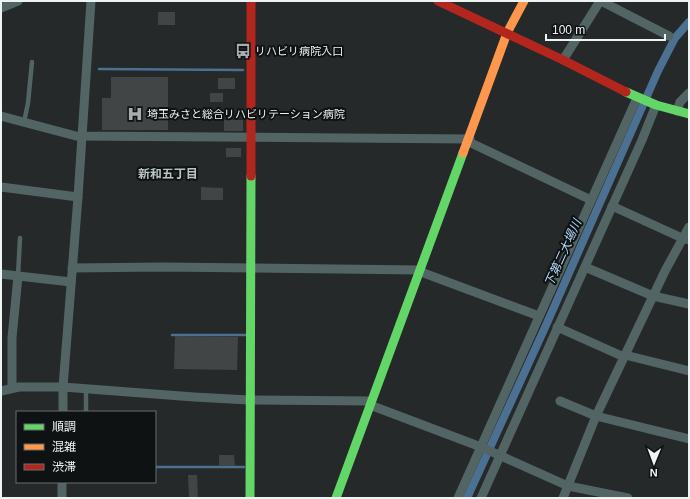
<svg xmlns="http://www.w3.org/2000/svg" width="690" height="499" viewBox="0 0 690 499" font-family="Helvetica,'Noto Sans JP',sans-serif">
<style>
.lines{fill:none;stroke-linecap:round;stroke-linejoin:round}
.stream{stroke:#4b7092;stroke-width:2.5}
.canal{stroke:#4b7092;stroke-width:8}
.building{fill:#414545}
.lane{stroke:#536464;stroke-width:4.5}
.street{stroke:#536464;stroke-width:9}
.fast{stroke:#63d668;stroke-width:9}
.slow{stroke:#ff974d;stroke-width:9}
.jam{stroke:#b3261e;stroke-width:9}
.labels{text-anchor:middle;stroke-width:4;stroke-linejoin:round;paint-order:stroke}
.poi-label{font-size:11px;fill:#eef3f4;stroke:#0f1212;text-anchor:start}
.neighbourhood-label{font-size:12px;font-weight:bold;fill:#bac3c4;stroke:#0f1212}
.water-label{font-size:12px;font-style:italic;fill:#b4d9fc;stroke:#0f1212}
</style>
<rect width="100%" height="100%" fill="#252929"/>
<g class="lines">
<g class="stream">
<polyline points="99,69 243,70"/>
<polyline points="172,335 246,335"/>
<polyline points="155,467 244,467"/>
</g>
<polyline class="canal" points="467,498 547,323 658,71 675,38 689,22"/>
</g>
<g class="building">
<rect x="158" y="12" width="17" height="13"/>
<polygon points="111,77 168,77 168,130 102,130 102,98 111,98"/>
<rect x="218" y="78" width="17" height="11"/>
<rect x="210" y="93" width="13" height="9"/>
<rect x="224" y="120" width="19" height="11"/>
<rect x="226" y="148" width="15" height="9"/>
<polygon points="201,187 223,188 223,200 201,200"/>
<polygon points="175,336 238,337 237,370 174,369"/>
<polygon points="219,455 234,455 235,466 219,466"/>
<polygon points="188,475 197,475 198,498 189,498"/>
</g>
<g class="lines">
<g class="lane">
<polyline points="24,122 28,103 32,62"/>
<polyline points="18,276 20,238"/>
<polyline points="86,412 86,388"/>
</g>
<g class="street">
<polyline points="601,1 669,36"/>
<polyline points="1,8 18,1"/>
<polyline points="563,60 600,1"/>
<polyline points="677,111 680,102 689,93"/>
<polyline points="1,116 76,136 470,139"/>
<polyline points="469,142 591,200"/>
<polyline points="1,187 78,197"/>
<polyline points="612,206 682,238 689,240"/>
<polyline points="585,267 653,296 689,304"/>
<polyline points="72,268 162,267 421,270"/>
<polyline points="421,272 539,316"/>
<polyline points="1,274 71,282"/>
<polyline points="557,327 624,357"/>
<polyline points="625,355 689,371"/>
<polyline points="12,388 12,338 18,276"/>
<polyline points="1,391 19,387 63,387 194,397 249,400 371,401"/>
<polyline points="560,401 596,416 689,439"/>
<polyline points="370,405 481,447 568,486 628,498"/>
<polyline points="63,412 63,387 78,197 91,1"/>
<polyline points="62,498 62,482"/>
<polyline points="458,498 637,98"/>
<polyline points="481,498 642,140 656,105"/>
<polyline points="563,498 596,416 665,271 689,227"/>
</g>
<g class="fast">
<polyline points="626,92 656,105 689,114"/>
<polyline points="250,498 251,176"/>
<polyline points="336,498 463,153"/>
</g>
<polyline class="slow" points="463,153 507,33 524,1"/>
<g class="jam">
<polyline points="438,1 563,60 626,92"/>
<polyline points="251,176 251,1"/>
</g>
</g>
<defs>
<symbol id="bus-bare" viewBox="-9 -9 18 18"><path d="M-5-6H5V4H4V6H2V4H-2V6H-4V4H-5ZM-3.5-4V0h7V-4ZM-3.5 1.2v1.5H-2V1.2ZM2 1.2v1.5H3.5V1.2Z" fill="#a8acad" stroke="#0f1212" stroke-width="2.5" paint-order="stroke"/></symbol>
<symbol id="hospital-bare" viewBox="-9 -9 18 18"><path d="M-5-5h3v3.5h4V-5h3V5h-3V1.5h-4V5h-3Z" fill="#a8acad" stroke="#0f1212" stroke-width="2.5" paint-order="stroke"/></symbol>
</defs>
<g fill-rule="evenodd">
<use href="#bus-bare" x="232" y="40" width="22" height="22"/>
<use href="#hospital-bare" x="124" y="103" width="22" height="22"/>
</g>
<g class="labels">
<g class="poi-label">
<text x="255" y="55">リハビリ病院入口</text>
<text x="147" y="118">埼玉みさと総合リハビリテーション病院</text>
</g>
<g class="neighbourhood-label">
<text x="168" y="178">新和五丁目</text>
</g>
<g class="water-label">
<text transform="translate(563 253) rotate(-66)" y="4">下第二大場川</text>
</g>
</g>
<rect width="690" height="499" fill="none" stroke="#eef3f4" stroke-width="4"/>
<rect x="16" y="411" width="140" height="72" fill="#0f1212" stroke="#686c6c"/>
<rect x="24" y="424" width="20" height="6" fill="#63d668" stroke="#686c6c"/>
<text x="52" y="431" font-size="12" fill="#eef3f4">順調</text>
<rect x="24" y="444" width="20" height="6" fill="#ff974d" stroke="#686c6c"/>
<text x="52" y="451" font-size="12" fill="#eef3f4">混雑</text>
<rect x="24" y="464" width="20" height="6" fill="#b3261e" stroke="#686c6c"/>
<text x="52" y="471" font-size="12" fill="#eef3f4">渋滞</text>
<g transform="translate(654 463) rotate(181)" stroke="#0f1212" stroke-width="3" paint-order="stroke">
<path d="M0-3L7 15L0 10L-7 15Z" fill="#eef3f4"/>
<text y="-6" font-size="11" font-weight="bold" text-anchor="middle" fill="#eef3f4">N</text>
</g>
<path d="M546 34v6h119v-6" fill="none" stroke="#eef3f4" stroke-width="2"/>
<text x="552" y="34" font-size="12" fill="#eef3f4" stroke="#0f1212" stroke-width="3" paint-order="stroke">100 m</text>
</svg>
